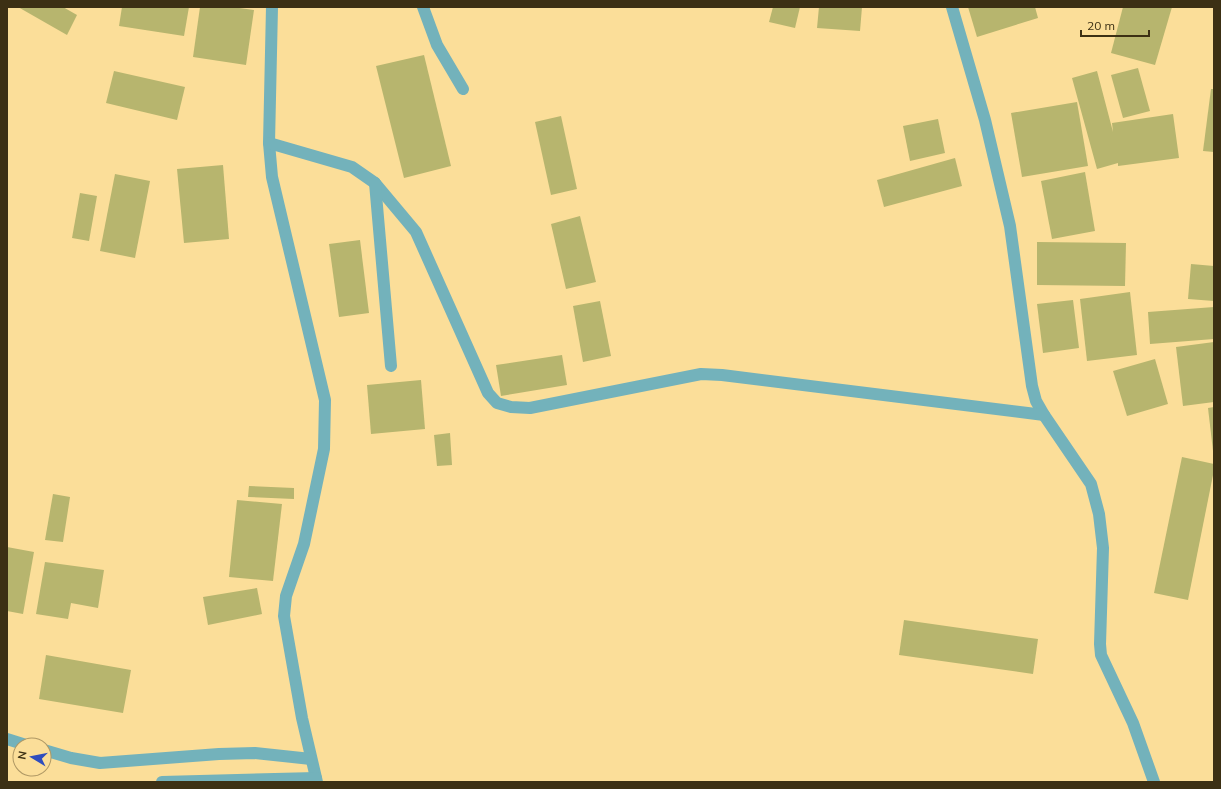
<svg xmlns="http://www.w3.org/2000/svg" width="1221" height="789" viewBox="0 0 1221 789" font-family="Mulish,sans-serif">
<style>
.building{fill:#b7b56e}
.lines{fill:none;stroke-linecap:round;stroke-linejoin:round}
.minor{stroke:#73b2bb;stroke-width:12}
</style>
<rect width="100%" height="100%" fill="#fbde99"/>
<g class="building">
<polygon points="18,7 63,7 77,15 67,35"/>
<polygon points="122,7 189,7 184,36 119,26"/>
<polygon points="200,7 232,7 254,10 246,65 193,57"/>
<polygon points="773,7 800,7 795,28 769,22"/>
<polygon points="819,7 862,7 860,31 817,28"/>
<polygon points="968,7 1035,7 1038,18 977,37"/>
<polygon points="1123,7 1172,7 1155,65 1111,53"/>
<polygon points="424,55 451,166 404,178 376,66"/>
<polygon points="1138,68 1150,111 1123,118 1111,75"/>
<polygon points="114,71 185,87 177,120 106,103"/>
<polygon points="1097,71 1113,132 1112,123 1173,114 1179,158 1118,166 1118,163 1097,169 1072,78"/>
<polygon points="1211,89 1214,89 1214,152 1203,151"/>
<polygon points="1077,102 1088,166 1022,177 1011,113"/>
<polygon points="561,116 577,189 551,195 535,122"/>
<polygon points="938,119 945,153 910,161 903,126"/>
<polygon points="955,158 962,186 884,207 877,180"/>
<polygon points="223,165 229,239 184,243 177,169"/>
<polygon points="1085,172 1095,231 1052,239 1041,181"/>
<polygon points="115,174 150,181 135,258 100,251"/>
<polygon points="80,193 97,196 89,241 72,238"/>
<polygon points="580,216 596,282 566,289 551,224"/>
<polygon points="360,240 369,313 339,317 329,244"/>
<polygon points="1037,242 1126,243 1125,286 1037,285"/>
<polygon points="1191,264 1214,266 1214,301 1188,299"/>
<polygon points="1130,292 1137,355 1087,361 1080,299"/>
<polygon points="1073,300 1079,348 1043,353 1037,304"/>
<polygon points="600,301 611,356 583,362 573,306"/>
<polygon points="1214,307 1214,339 1150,344 1148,312"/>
<polygon points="1214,342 1214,402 1183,406 1176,347"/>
<polygon points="562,355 567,385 501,396 496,365"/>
<polygon points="1155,359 1168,404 1127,416 1113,371"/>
<polygon points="421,380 425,429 371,434 367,385"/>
<polygon points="1214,407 1214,451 1213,451 1208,408"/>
<polygon points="450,433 452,465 437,466 434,435"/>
<polygon points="1182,457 1214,464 1214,470 1188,600 1154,593"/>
<polygon points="249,486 294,488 294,499 248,497"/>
<polygon points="53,494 70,497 63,542 45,540"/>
<polygon points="237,500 282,504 273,581 229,577"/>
<polygon points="7,547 34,552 23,614 7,611"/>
<polygon points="45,562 104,570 98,608 71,603 68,619 36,614"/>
<polygon points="257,588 262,614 208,625 203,597"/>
<polygon points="904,620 1038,639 1033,674 899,655"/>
<polygon points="46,655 131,670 123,713 39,699"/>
</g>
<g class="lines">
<g class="minor">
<polyline points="272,7 269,143 272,177 325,400 324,449 304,544 286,596 284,616 302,718 317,782"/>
<polyline points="423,7 437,45 463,89"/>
<polyline points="952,7 985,120 1010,226 1032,386 1036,401 1044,415 1091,484 1099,514 1103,548 1100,644 1101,655 1133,723 1154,782"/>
<polyline points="269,143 352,167 375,183 416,232 488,393 497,403 511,407 530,408 701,374 722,375 1044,415"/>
<polyline points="375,183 391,366"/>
<polyline points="7,739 26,745"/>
<polyline points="44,750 71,758 100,763 219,754 255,753 311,759"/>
<polyline points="162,782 316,778"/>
</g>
</g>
<rect width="1221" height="789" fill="none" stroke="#3c3014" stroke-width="16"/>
<g transform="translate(32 757) rotate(280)"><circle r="19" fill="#fbde99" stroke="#af9864"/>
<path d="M0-3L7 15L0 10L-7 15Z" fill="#2f4dbe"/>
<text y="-6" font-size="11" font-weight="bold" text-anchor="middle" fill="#3c3014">N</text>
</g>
<path d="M1081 30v6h68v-6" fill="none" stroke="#3c3014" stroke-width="2"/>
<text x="1087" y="30" font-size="12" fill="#3c3014" stroke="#fbde99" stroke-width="3" paint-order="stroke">20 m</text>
</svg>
